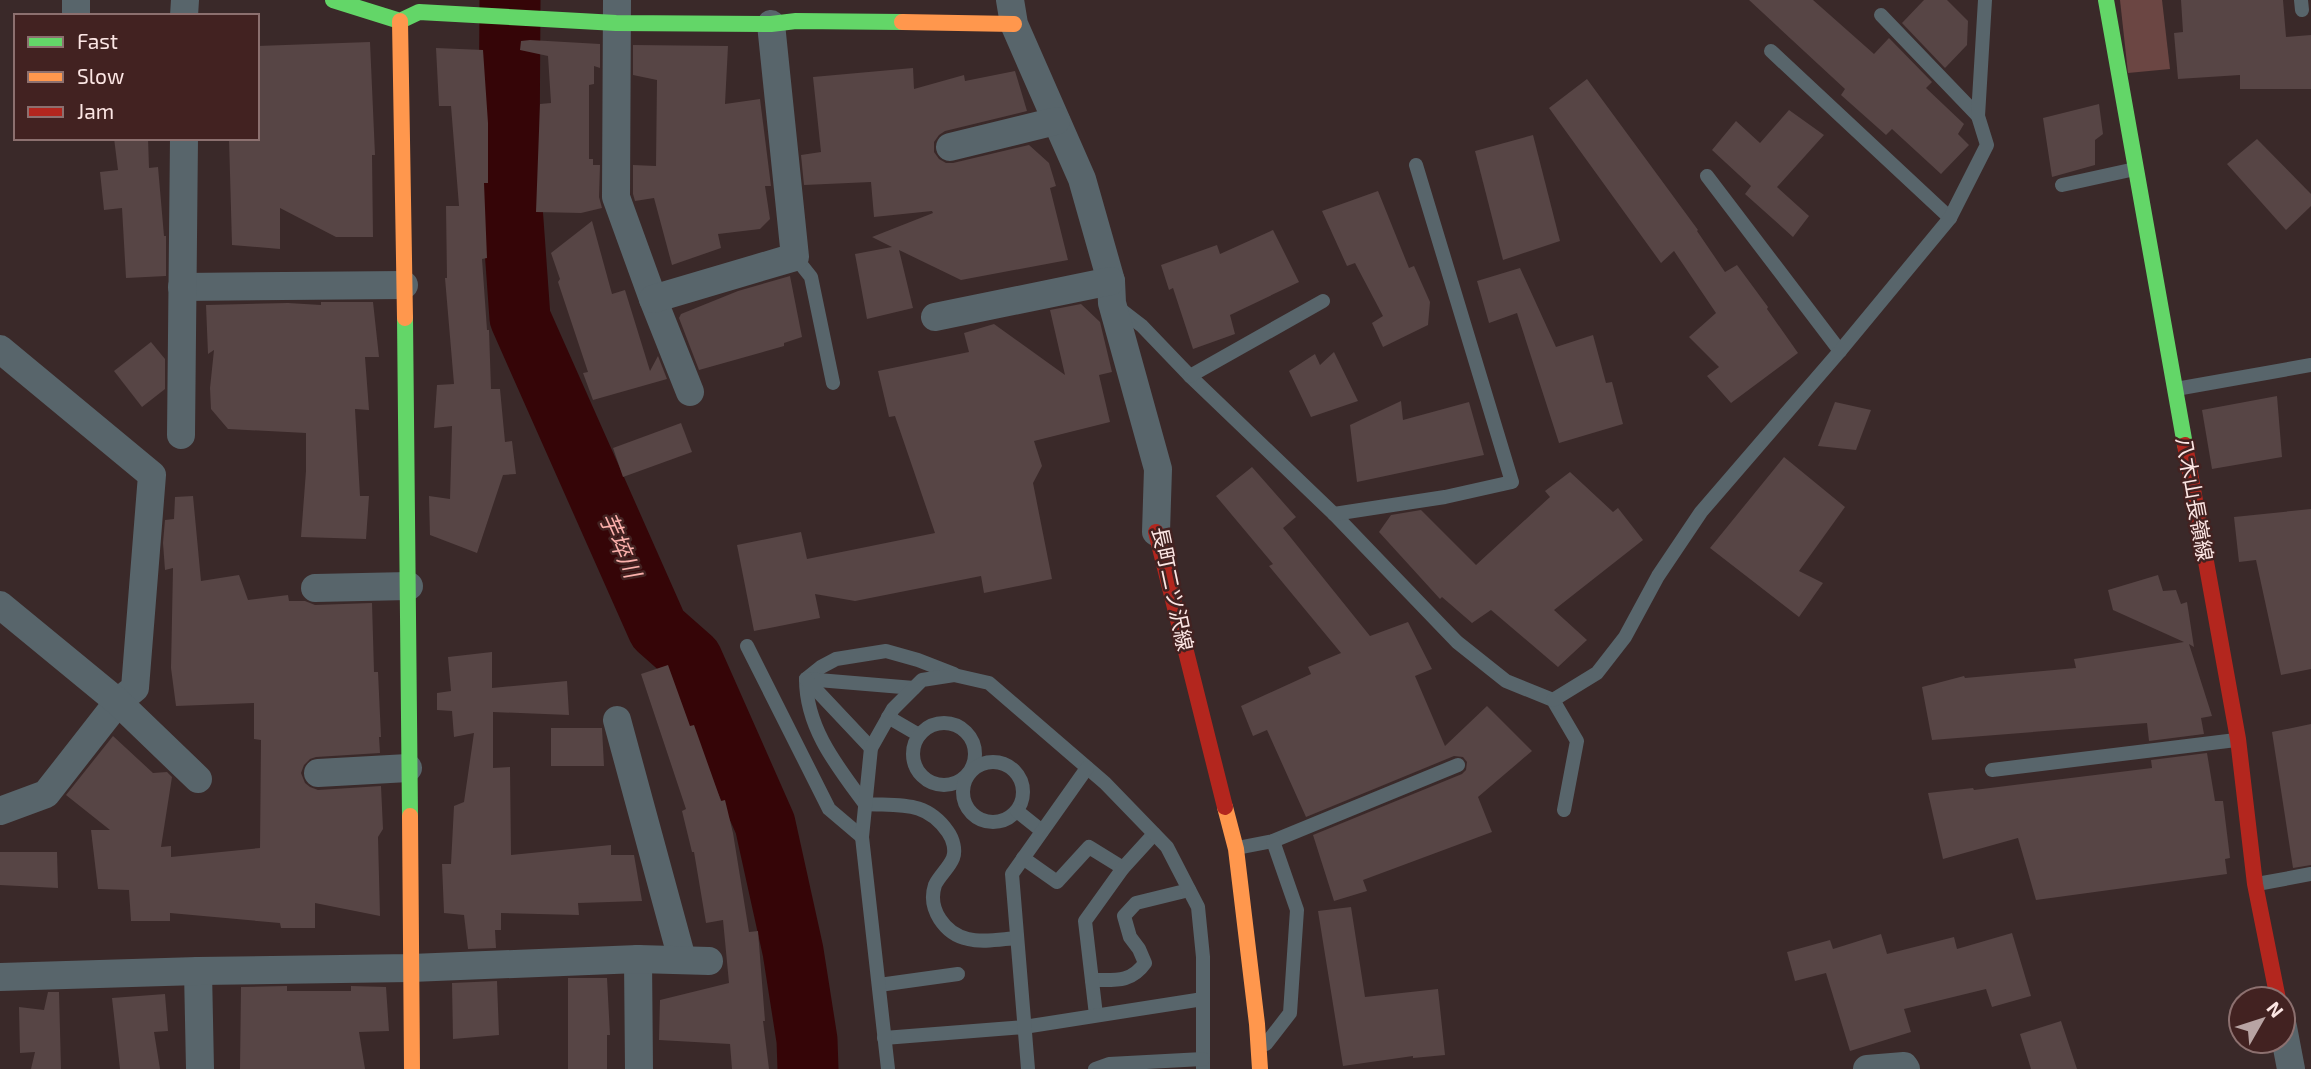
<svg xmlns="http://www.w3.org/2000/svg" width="2311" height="1069" viewBox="0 0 2311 1069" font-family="'Exo 2','Noto Sans JP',sans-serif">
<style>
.green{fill:#6b4643}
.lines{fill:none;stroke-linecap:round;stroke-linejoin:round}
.river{stroke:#350507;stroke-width:61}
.building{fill:#574545}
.lane{stroke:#58656b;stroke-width:14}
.street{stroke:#58656b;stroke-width:28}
.fast{stroke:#63d668;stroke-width:16}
.slow{stroke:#ff974d;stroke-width:16}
.jam{stroke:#b3261e;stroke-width:16}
.labels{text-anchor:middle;stroke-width:5;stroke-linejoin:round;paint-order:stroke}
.street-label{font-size:21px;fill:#fce6e4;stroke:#422221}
.water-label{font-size:23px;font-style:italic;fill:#fbb0ab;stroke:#422221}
</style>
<rect width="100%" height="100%" fill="#3a2929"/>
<polygon class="green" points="2120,0 2162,0 2170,69 2128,73"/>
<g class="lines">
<polyline class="river" points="510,0 509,165 520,318 658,629 692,659 765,824 793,951 807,1040 808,1069"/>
</g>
<g class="building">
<polygon points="1749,0 1813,0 1874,54 1889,38 1932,82 1926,88 1964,124 1958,134 1969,145 1941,174 1892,129 1886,135 1841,95 1845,89"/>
<polygon points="1924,0 1947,0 1968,21 1967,45 1945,68 1902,23"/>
<polygon points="2181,0 2283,0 2286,37 2311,35 2311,89 2240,89 2240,75 2178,79 2174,33 2183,32"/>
<polygon points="530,40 600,44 600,68 594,66 594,84 589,85 589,159 593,159 593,165 600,165 599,197 602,208 581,213 536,212 540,104 551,103 548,56 520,50 521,41"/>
<polygon points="370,42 375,155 372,155 373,237 336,237 280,208 280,249 232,245 229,138 257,138 257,46"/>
<polygon points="633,45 728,46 725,104 760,99 771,186 765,186 770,219 760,229 718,234 721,248 672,265 654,198 635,201 633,194 633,165 656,166 657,80 633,75"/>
<polygon points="436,48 483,50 488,123 488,183 484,183 487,258 482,259 487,330 489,330 491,389 500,389 505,442 512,441 516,474 503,475 477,553 430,535 429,496 450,499 452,426 434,428 437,385 454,384 445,278 447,278 446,206 459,206 451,106 439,106"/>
<polygon points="913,68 914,89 964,75 965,81 1015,71 1027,111 945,131 939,135 934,142 934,152 939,159 946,163 953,163 1029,145 1049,163 1056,186 1050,188 1068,260 961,280 899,250 913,308 867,319 855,254 892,247 872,237 933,213 932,211 874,217 871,182 804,185 801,155 821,152 813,77"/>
<polygon points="1587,79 1698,230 1697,231 1725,272 1737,265 1768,307 1767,309 1798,353 1731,403 1707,376 1719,367 1689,337 1716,313 1674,251 1661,263 1549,108"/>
<polygon points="2099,104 2103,134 2095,140 2095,165 2052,177 2043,118"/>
<polygon points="1789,110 1824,135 1777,187 1809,216 1793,237 1745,194 1751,186 1712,150 1736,121 1760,143"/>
<polygon points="1533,135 1560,241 1503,260 1475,151"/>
<polygon points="114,138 148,138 149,168 158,167 164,236 166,236 166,276 126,278 122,208 104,210 100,172 118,170"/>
<polygon points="2257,139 2311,194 2311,206 2286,230 2227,164"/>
<polygon points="1378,191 1409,268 1414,266 1430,302 1428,325 1383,347 1372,323 1383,316 1355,263 1347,266 1322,211"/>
<polygon points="592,221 612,294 625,290 650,371 658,356 667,379 593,400 583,373 588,372 558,282 560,279 551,253"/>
<polygon points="1273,230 1299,282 1230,315 1235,334 1193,349 1173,288 1169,290 1161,265 1217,245 1220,254"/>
<polygon points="1520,268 1556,347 1593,335 1606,383 1612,382 1623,424 1559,443 1517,313 1489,323 1477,281"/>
<polygon points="790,276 802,337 784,343 784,346 699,370 679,318 681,314 738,291"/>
<polygon points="321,302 373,302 379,357 365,357 369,410 355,409 360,496 369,496 366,539 301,537 306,471 306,433 228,429 211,409 210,388 214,350 208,354 206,305 288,303 321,305"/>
<polygon points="1081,304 1100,322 1112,372 1099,375 1110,422 1034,441 1042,466 1033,483 1052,579 984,593 981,576 855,601 815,594 820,618 754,631 737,545 801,532 807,559 935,533 895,416 889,417 878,371 969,352 964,333 994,324 1065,375 1050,310"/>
<polygon points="151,342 165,359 165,389 142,407 114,371"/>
<polygon points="1334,352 1358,401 1311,417 1289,371 1315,354 1320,365"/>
<polygon points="2277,396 2282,457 2212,469 2202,410"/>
<polygon points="1401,401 1403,420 1469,402 1484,455 1357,482 1350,425"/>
<polygon points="1835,402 1871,410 1856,450 1818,446"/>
<polygon points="681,423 692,452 623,477 613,448"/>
<polygon points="1784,457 1845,507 1799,571 1823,583 1799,617 1710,548"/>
<polygon points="1252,467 1296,517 1283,528 1370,636 1408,622 1432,669 1415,676 1445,746 1487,706 1532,751 1478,797 1492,832 1363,880 1367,891 1334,901 1313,835 1462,774 1466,770 1467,762 1463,757 1454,756 1306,817 1267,730 1253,736 1241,706 1311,674 1308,667 1341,653 1269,566 1273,564 1216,496"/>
<polygon points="1570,472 1613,512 1618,508 1643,540 1554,610 1587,640 1558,667 1491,610 1472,623 1442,597 1440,599 1379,532 1391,515 1421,510 1476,565 1550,497 1545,491"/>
<polygon points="193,496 201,581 239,575 248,600 288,595 289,601 305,601 315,605 372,603 374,672 378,672 381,737 379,737 380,753 316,757 310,759 304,765 301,773 305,783 310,787 318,790 381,786 383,829 378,837 380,916 315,903 315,928 281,928 280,923 170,913 170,921 131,921 129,890 98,889 91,830 110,830 66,795 113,736 153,773 167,772 172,777 161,847 171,846 171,857 260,848 261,740 254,739 254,703 176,706 171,668 173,568 165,570 163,543 165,520 174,519 175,497"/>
<polygon points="2311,509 2311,669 2281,675 2256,560 2239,562 2234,517"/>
<polygon points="2158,575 2163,591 2176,590 2181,604 2187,602 2194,647 2189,644 2212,716 2201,718 2204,734 2149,741 2147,723 1932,740 1922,687 1964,676 1965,678 2076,668 2074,659 2184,642 2113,610 2108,590"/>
<polygon points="492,652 492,688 567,681 569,715 493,712 493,768 510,767 511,855 611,845 611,855 634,855 642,901 578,903 579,915 501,913 501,930 495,930 496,948 468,949 464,915 444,913 442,864 451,864 454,806 464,802 474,733 454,737 452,711 437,710 437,693 451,691 448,657"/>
<polygon points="668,665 690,726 694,725 721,801 725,800 733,833 749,932 758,931 765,1021 763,1021 769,1069 732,1069 730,1044 659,1040 660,1000 729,983 723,920 706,923 694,852 692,852 682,811 686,809 641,674"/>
<polygon points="2311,724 2311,865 2293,868 2272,732"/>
<polygon points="551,728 602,728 604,766 551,766"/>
<polygon points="2207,753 2215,801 2223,801 2230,858 2225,859 2227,874 2036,900 2018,838 1943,859 1928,793 1973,788 1974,790 2152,768 2151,760"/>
<polygon points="0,852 57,852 58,888 0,885"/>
<polygon points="1351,907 1365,997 1438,989 1445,1055 1413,1058 1413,1056 1343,1066 1318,911"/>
<polygon points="2012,933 2031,996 1992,1007 1986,989 1904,1009 1911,1032 1850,1051 1826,973 1795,981 1787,952 1830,940 1833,949 1881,934 1887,954 1954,937 1957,949"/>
<polygon points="568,978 607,978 610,1035 607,1035 607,1069 568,1069"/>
<polygon points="497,981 499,1035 453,1039 452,983"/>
<polygon points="287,986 287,991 351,991 351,986 386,987 389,1031 359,1032 365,1069 240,1069 241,987"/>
<polygon points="48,992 59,992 61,1069 31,1069 35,1052 20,1053 19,1007 44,1010"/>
<polygon points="165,994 168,1031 154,1032 160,1069 120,1069 112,998"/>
<polygon points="2061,1021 2077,1069 2031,1069 2020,1034"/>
</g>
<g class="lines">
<g class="lane">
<polyline points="2301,0 2302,10"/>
<polyline points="1881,15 1978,116"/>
<polyline points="1771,51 1950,218"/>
<polyline points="1707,176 1840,351"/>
<polyline points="2062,185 2135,169"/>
<polyline points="795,257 811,277 833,383"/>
<polyline points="1116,306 1142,326 1190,376 1334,514 1457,642 1506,681 1553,700 1577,741 1564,810"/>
<polyline points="1190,376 1323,301"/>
<polyline points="2176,389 2311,365"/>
<polyline points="1334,514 1445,497 1512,482 1416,165"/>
<polyline points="747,646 829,809 862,837"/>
<path d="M 954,674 L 918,660 L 886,651 L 836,659 L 821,667 L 806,679 C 806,728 837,766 865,804 C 900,806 926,800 948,832 C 953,839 956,850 953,858 C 949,868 939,876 935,885 C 927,909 945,934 968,939 C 983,943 1002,939 1017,938"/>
<polyline points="806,679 914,688"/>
<polyline points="806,679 871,748"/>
<polyline points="1553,700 1597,673 1625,637 1658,576 1701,512 1840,351 1950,218 1987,145 1978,116 1985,0"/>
<polyline points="888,717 919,735"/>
<circle cx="944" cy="754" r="31"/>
<circle cx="993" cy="792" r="30"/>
<polyline points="1992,770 2236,740"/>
<polyline points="1017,811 1042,831"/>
<polyline points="1237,848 1273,841 1458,765"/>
<polyline points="1023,858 1057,882 1089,847 1123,868"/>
<polyline points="2257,884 2311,874"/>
<path d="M 1092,980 C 1115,980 1131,983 1145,963 L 1139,949 L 1130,937 L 1124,916 L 1136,903 L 1189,890"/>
<polyline points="879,985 958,974"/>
<polyline points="1096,1015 1085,921 1123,868 1154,834"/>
<polyline points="884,1038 1024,1027 1203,999"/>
<polyline points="1266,1044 1290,1013 1297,910 1273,841"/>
<polyline points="888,1069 862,837 871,748 893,709 922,680 954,675 989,683 1105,783 1167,847 1198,907 1203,957 1203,1069"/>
<polyline points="1028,1069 1012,874 1087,768"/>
<polyline points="1095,1069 1109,1064 1203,1059"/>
</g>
<g class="street">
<polyline points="617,0 616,197 653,299 690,392"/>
<polyline points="1010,0 1014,24 1082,179 1111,281 1112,303 1158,469 1156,532"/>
<polyline points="76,16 76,0"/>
<polyline points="184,16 185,0"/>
<polyline points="950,147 1056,121"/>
<polyline points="182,287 404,285"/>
<polyline points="653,299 795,257 771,24"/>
<polyline points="935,317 1111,281"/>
<polyline points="0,349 152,475 135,688 118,702 46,794 0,811"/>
<polyline points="181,435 184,138"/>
<polyline points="315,588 409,586"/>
<polyline points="0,605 118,702 198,779"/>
<polyline points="617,720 682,959"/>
<polyline points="318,773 408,768"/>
<polyline points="638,959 639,1069"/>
<polyline points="198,971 200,1069"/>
<polyline points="0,977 198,971 411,968 638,959 709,961"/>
<polyline points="2283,1027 2291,1069"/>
<polyline points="1867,1069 1904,1066 1906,1069"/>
</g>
<g class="fast">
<polyline points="333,0 400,21 419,12 616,23 771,24 796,21 902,22"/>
<polyline points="2106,0 2185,445"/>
<polyline points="405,318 410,816"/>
</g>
<g class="slow">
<polyline points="400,21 405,318"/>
<polyline points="902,22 1014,24"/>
<polyline points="1225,807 1236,849 1257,1024 1260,1069"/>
<polyline points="410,816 412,1069"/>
</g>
<g class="jam">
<polyline points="2185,445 2238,739 2255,884 2278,999"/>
<polyline points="1156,532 1225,807"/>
</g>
</g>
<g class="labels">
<g class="street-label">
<text transform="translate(2194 499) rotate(80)" y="7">八木山長嶺線</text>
<text transform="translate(1172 589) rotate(78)" y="7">長町二ツ沢線</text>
</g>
<g class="water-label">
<text transform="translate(620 545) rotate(66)" y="8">芋埣川</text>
</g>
</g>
<rect x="14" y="14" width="245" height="126" fill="#422221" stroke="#8c706f" stroke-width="2"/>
<rect x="28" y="37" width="35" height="10" fill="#63d668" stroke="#8c706f" stroke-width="2"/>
<text x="77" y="49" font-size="21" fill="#fce6e4">Fast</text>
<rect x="28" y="72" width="35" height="10" fill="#ff974d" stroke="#8c706f" stroke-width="2"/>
<text x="77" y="84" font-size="21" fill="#fce6e4">Slow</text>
<rect x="28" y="107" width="35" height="10" fill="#b3261e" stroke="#8c706f" stroke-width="2"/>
<text x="77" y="119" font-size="21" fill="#fce6e4">Jam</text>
<g transform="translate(2262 1020) rotate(51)"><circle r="33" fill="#422221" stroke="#8c706f" stroke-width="2"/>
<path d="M0-5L12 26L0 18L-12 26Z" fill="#b8a4a3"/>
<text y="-10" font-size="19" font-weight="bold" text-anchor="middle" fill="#fce6e4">N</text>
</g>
</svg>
